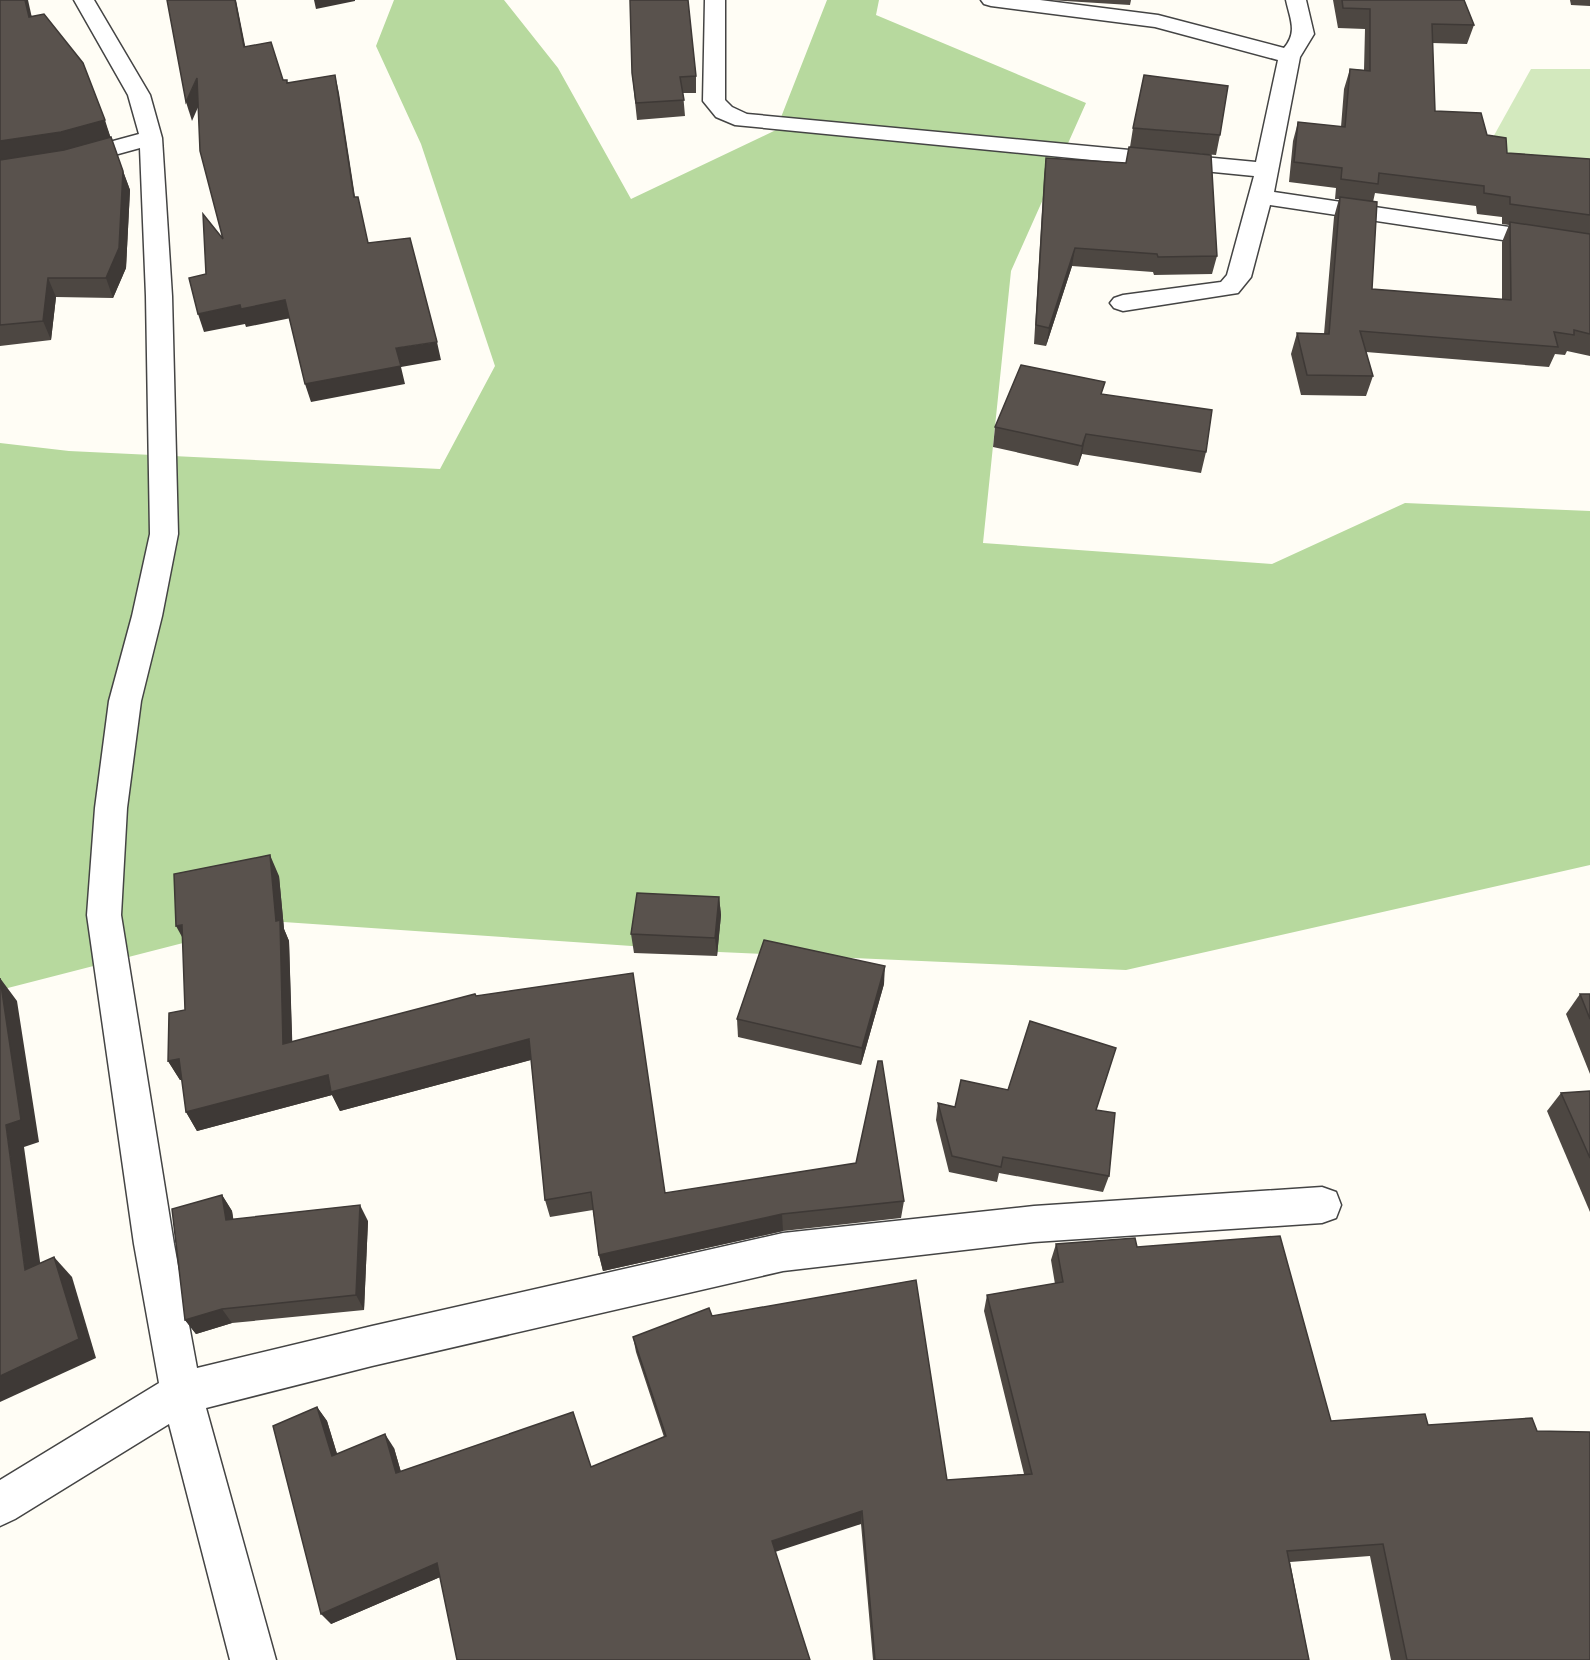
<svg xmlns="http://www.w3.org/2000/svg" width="1590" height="1660" viewBox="0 0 1590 1660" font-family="Spectral,serif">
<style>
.green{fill:#d3e9be}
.forest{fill:#b7d99e}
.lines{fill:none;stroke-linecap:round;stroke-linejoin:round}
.minor-casing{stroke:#444;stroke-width:3}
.minor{fill:#fff;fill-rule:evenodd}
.wall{fill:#4d4742;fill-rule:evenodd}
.shaded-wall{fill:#3e3936}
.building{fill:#59524d;stroke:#3e3936;stroke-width:1.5}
</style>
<rect width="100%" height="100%" fill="#fffdf5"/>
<polygon class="green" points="1531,69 1590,69 1590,184 1487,148"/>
<polygon class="forest" points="394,0 504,0 558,68 631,199 776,130 827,0 879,0 876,15 1086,103 1011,271 983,543 1272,564 1405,503 1590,511 1590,865 1126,970 719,952 269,921 0,990 0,443 69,451 440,469 495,366 421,144 376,46"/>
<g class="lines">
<defs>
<g id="minor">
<polygon points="74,0 94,0 150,95 162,138 172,296 178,534 162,616 141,701 127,808 121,915 174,1244 197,1368 372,1326 783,1233 1034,1206 1322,1187 1336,1192 1341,1205 1336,1218 1322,1223 1034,1242 783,1271 372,1366 206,1408 276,1660 230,1660 169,1424 15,1519 0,1526 0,1480 159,1383 134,1244 87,915 95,808 109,701 132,616 150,534 146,296 140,148 71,167 0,178 0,164 69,153 139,134 128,95"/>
<path d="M 705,0 L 725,0 L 725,100 L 732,107 L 747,114 L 1256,162 L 1278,60 L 1155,27 L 991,6 L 984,4 L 981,0 L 1040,0 L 1158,15 L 1284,48 C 1298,32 1290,19 1286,0 L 1306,0 L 1314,34 L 1300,57 L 1274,192 L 1590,239 L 1590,253 L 1270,205 L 1251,277 L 1238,293 L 1123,311 L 1114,308 L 1110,303 L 1114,298 L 1123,295 L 1221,282 L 1227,275 L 1254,176 L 735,125 L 716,117 L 703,101 Z"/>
</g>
</defs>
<use href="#minor" class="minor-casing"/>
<use href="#minor" class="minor"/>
</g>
<g class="wall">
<polygon points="0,0 32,16 83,63 130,190 126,268 113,298 56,297 51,340 0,346"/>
<polygon points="1049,0 1131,0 1130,5"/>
<path d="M 1333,0 L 1464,0 L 1474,25 L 1467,44 L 1432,43 L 1435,111 L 1487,135 L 1507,153 L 1590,159 L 1590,356 L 1567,351 L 1565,355 L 1555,354 L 1549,367 L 1366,352 L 1373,376 L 1366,396 L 1301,395 L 1291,354 L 1297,333 L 1324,334 L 1334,217 L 1339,199 L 1335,199 L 1336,188 L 1289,182 L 1293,141 L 1298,122 L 1341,127 L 1344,89 L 1350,69 L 1364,70 L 1365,29 L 1338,28 ZM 1375,193 L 1476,206 L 1477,214 L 1502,217 L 1502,224 L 1509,225 L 1502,242 L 1502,300 L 1372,289 L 1373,202 Z"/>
<polygon points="1570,0 1590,0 1590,6 1571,5"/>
<polygon points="632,73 696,76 696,93 683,93 685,116 637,120"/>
<polygon points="1133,128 1220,135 1216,155 1163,151 1217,256 1212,274 1154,275 1153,272 1072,266 1046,346 1034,344 1044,176 1046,158 1126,163 1130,147"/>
<polygon points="1103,394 1206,452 1201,473 1082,454 1078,466 993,447 995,427"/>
<polygon points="279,876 284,929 289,941 292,1042 476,996 665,1193 904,1201 901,1218 783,1231 603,1271 599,1255 593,1210 550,1217 545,1200 531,1060 340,1111 332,1095 197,1131 186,1112 182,1080 180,1080 168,1061"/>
<polygon points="719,897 721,915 717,956 634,953 631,934"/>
<polygon points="884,984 861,1065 738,1037 737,1019"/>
<polygon points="1580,994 1590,994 1590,1074 1566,1014"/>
<polygon points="1590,1091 1590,1212 1547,1111 1561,1093"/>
<polygon points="938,1103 955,1107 1096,1110 1109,1176 1103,1192 999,1173 997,1182 949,1172 936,1120"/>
<polygon points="222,1195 232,1211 233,1219 368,1221 364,1310 232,1323 196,1334 185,1320"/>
<polygon points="1056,1244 1137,1247 1331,1421 1428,1425 1590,1660 1391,1660 1370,1556 1290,1562 1309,1660 873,1660 861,1524 440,1577 331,1624 317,1407 327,1421 337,1454 394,1448 401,1472 591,1467 664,1437 636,1352 633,1337 712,1316 947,1480 1024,1474 984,1311 987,1295 1055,1284 1051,1260"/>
</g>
<g class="shaded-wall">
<polygon points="25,0 28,0 36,36 29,17"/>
<polygon points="235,0 236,0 249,65 244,47"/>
<polygon points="314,0 355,0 355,1 316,9"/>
<polygon points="335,75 339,93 358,216 354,197"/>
<polygon points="197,78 203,96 192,121 186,102"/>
<polygon points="105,120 111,139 69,151 0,162 0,141"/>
<polygon points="123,171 130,190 126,268 113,298 106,278"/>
<polygon points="1075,248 1072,266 1046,346 1049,328"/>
<polygon points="48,278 56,297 51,340 43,321"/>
<polygon points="285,300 291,318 246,327 245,324 204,332 198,314 240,305"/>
<polygon points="437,342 441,360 401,367 405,384 311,402 305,384 396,348"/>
<polygon points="1086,434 1082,454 1078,466 1082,446"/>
<polygon points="270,855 279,876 284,929 289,941 293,1064 283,1044 276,921"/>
<polygon points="719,897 721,915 717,956 715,938"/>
<polygon points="182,925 187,946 176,926"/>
<polygon points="885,966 884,984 861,1065 862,1048"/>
<polygon points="0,978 17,1001 39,1142 24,1147 44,1290 25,1270 6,1125"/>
<polygon points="529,1039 534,1059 340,1111 332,1095 197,1131 186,1112 328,1075"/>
<polygon points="179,1059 191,1078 180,1080 168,1061"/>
<polygon points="222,1195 232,1211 236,1235 226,1220"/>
<polygon points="360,1205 368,1221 364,1310 356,1295"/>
<polygon points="782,1214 783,1231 603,1271 599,1255"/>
<polygon points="54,1257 72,1277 96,1358 0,1402 0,1376"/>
<polygon points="222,1309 232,1323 196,1334 185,1320"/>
<polygon points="317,1407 327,1421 342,1470 332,1456"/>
<polygon points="385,1434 394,1448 405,1486 396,1473"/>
<polygon points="862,1511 861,1524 772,1553 772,1541"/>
<polygon points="437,1563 445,1575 331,1624 321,1614"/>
</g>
<g class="building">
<polygon points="0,0 25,0 29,17 44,14 83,63 105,120 61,132 0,141"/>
<polygon points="167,0 235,0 244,47 271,42 283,80 287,80 287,83 335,75 354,197 358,197 368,243 410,238 437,342 396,348 401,366 305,384 285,300 241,309 240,305 198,314 189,278 206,274 203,214 223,239 200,151 197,78 186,102"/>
<polygon points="630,0 688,0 696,76 680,77 684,100 636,103 632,73"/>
<polygon points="1342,0 1464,0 1474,25 1432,24 1435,111 1481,113 1487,135 1506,138 1507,153 1590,159 1590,215 1510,204 1510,197 1484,193 1484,186 1379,173 1378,184 1341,179 1342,168 1294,162 1298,122 1345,127 1350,69 1370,71 1370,9 1343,8"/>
<polygon points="1144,75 1228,86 1220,135 1133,128"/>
<polygon points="111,137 123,171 119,248 106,278 48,278 43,321 0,325 0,160 64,150"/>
<polygon points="1129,147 1211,155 1217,256 1158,257 1157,254 1075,248 1049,328 1036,325 1046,158 1126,163"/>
<polygon points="1340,197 1377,202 1372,289 1511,300 1510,222 1590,234 1590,334 1574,330 1574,335 1554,332 1558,347 1360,331 1373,376 1307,375 1297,333 1329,334"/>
<polygon points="1021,365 1105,382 1101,394 1212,410 1206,452 1086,434 1082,446 995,427"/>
<polygon points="270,855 276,921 280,920 283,1044 475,994 476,996 633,973 665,1193 856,1163 878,1061 882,1061 904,1201 782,1214 599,1255 591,1192 545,1200 529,1039 331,1092 328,1075 186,1112 179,1059 168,1061 169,1013 185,1010 182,925 176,926 174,874"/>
<polygon points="637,893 719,897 715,938 631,934"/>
<polygon points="764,940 885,966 862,1048 737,1019"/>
<polygon points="0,978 21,1120 6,1125 25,1270 54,1257 79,1339 0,1376"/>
<polygon points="1580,994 1590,994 1590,1019"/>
<polygon points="1030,1021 1116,1048 1096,1110 1115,1113 1109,1176 1003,1157 1001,1167 952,1156 938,1103 955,1107 961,1080 1008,1090"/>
<polygon points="1590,1091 1590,1158 1561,1093"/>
<polygon points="222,1195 226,1220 360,1205 356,1295 222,1309 185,1320 172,1209"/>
<polygon points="1280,1236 1331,1421 1425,1414 1428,1425 1532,1418 1537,1431 1590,1432 1590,1660 1407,1660 1383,1544 1287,1551 1309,1660 875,1660 862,1511 772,1541 810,1660 457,1660 437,1563 321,1614 273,1426 317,1407 332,1456 385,1434 396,1473 573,1412 591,1467 666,1436 633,1337 709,1308 712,1316 916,1280 947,1480 1032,1474 987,1295 1063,1282 1056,1244 1135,1238 1137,1247"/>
</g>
</svg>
